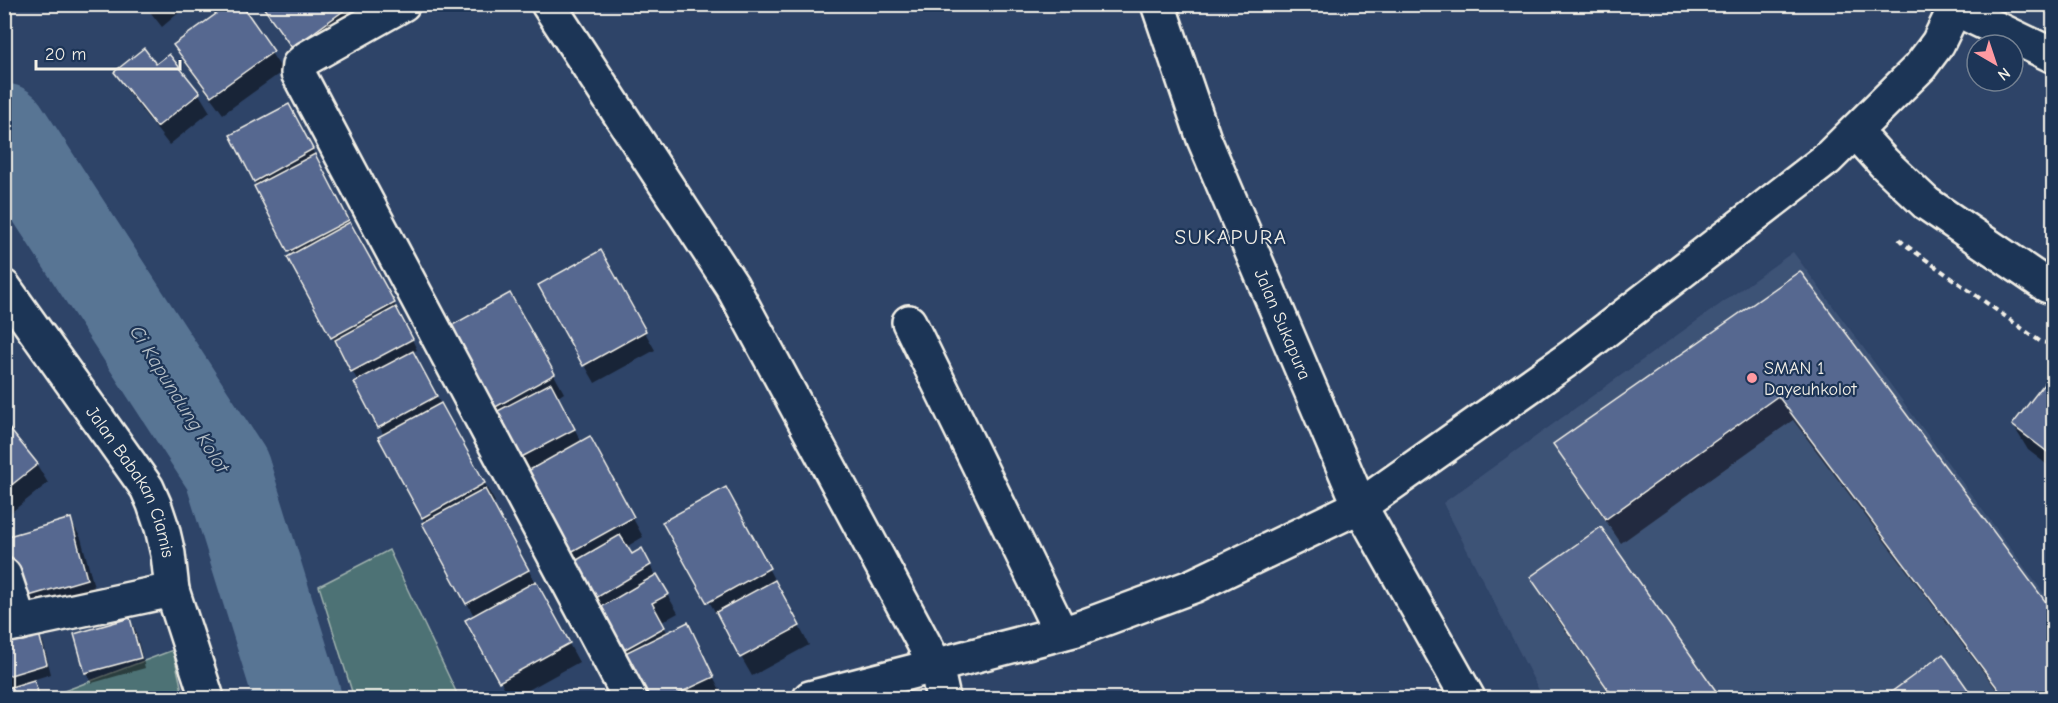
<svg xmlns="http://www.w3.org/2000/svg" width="2058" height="703" viewBox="0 0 2058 703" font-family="'Comic Neue',sans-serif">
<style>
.built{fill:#3e5276}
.green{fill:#4d7274;stroke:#a0b2ae;stroke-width:1.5}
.shadow{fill:#0007}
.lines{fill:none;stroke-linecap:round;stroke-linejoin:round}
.river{stroke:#597594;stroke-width:87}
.building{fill:#566890;stroke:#f4f1e8;stroke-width:1.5}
.minor-casing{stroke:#f4f1e8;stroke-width:38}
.path{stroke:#f4f1e8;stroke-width:4;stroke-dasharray:6 4.5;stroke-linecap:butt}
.minor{stroke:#1d3557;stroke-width:33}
.poi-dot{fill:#ff9aa2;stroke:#1d3557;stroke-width:2}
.labels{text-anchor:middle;stroke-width:4.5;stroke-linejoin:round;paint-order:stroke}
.street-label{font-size:18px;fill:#f4f1e8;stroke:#1d3557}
.poi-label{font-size:18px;fill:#f4f1e8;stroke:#1d3557;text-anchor:start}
.water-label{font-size:20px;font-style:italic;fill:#b6bfc6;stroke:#1d3557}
.quarter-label{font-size:21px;letter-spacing:1.5px;fill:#f4f1e8;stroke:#1d3557}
</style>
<rect width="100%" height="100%" fill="#2e4468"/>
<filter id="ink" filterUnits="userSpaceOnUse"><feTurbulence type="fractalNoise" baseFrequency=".0167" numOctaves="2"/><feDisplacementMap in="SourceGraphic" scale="12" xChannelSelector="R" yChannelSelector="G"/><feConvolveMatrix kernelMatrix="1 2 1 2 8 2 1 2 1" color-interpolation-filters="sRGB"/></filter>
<g filter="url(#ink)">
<polygon class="built" points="1793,252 2053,606 2053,698 1543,698 1443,503"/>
<g class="green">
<polygon points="389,550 459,698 354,698 319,586"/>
<polygon points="173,650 183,695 174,698 52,698 51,696"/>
</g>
<g class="shadow">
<polygon points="144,4 189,4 162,27"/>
<polygon points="239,4 283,71 223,114 186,64 175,45"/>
<polygon points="261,4 355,4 365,22 304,65"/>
<polygon points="156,66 199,94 210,112 169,145 127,91 116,73"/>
<polygon points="299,124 358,239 404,322 417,350 412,352 495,502 492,504 579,662 514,698 510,698 467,620 474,616 380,438 384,436 358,381 332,337 232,136"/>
<polygon points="600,252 655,350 595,383 540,286"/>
<polygon points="1800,273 2054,616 2054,698 2003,698 1793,420 1621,543 1570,469 1555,444"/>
<polygon points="521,314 564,393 558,397 582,443 600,457 643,537 626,547 631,556 641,550 678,613 662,622 668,634 687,624 723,696 718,698 646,698 572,565 578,561 449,328"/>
<polygon points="2054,379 2054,470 2028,450 2013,425"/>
<polygon points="4,425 37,465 48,483 4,518"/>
<polygon points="736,508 809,645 752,676 664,523"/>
<polygon points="70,520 81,538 97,598 34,616 23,597"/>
<polygon points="1600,529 1719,698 1613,698 1546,603 1532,578"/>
<polygon points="129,619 135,629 145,668 92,683 86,673 76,635"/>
<polygon points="37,632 43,642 51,674 32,680 43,698 4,698 4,691 8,690 4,683 4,641"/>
<polygon points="1943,657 1972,698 1886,698"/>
</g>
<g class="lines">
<polyline class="river" points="4,127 227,470 298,698"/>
</g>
<g class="building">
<polygon points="230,4 241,4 274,51 211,96 173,45"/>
<polygon points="261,4 353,4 292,48"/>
<polygon points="144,48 156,64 169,54 200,93 157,127 114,72"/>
<polygon points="289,104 313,149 254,182 230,135"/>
<polygon points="315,154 349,220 288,252 254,186"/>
<polygon points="350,222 395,303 331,338 287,257"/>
<polygon points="601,250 646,331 583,366 538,285"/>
<polygon points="1800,271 2054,613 2054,697 2052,698 2005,698 1778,396 1606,519 1553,444"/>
<polygon points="510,293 555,374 492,409 447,328"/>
<polygon points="396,307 413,339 351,372 335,340"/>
<polygon points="413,351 437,396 378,428 354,382"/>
<polygon points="2051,375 2054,377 2054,457 2012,425"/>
<polygon points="551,383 575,429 516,460 492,414"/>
<polygon points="441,403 485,483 422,518 378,437"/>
<polygon points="4,422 38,464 4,491"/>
<polygon points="590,436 634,517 571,552 526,472"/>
<polygon points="726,487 770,568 707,603 662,522"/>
<polygon points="485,489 529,570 466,604 422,523"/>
<polygon points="71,518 87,579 22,598 5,537"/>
<polygon points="1601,527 1721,698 1614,698 1530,577"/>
<polygon points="620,535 632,554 642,548 651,565 591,601 570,564"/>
<polygon points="657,574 669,594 652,603 665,627 620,652 596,610"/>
<polygon points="775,580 800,626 740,658 716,612"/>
<polygon points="536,581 570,643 499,682 465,620"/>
<polygon points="130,618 141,658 85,673 74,634"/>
<polygon points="688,622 714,677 669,698 645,698 623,654"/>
<polygon points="38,630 47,664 4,677 4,640"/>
<polygon points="1943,654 1974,698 1883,698"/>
<polygon points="34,680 40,698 4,698 4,689"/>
</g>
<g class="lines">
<defs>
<g id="minor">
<polyline points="403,4 307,58 299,65 298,73 630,698"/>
<polyline points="548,4 732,286 936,666 943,698"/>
<path id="s1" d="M 1158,4 L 1204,139 L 1360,506 L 1468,698"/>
<polyline points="1956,9 2054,56"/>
<polyline points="1856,132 1884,163 1926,203 2046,285 2054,288"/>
<path id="s2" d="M 4,287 L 147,488 L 154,504 L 162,528 L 168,554 L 172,590 L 207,698"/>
<polyline points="909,322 1061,633"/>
<polyline points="4,575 20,623"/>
<polyline points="4,626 172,590"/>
<polyline points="810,698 1077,629 1193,586 1360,506 1571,357 1827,159 1920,67 1938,43 1957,4"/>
</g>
</defs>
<use href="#minor" class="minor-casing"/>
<polyline class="path" points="1899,239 1904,244 2041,342 2054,344"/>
<use href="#minor" class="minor"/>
</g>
</g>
<circle class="poi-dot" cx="1752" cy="378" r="6"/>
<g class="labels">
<g class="street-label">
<text dy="6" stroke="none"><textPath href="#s1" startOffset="344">Jalan Sukapura</textPath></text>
<text dy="6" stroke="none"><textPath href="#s2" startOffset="234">Jalan Babakan Ciamis</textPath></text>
</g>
<g class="poi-label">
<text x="1764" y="374">SMAN 1<tspan x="1764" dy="21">Dayeuhkolot</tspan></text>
</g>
<g class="water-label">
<text transform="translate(180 399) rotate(58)" y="7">Ci Kapundung Kolot</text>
</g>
<g class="quarter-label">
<text x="1231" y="244">SUKAPURA</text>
</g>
</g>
<rect width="2058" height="703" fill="none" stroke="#1d3557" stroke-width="24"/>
<rect x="12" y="12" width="2034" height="679" fill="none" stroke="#f4f1e8" stroke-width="2" filter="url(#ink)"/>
<g transform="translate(1995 63) rotate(141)"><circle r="28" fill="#1d3557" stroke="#738091" stroke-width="1.5"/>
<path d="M0-4.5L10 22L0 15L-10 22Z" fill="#ff9aa2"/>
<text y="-9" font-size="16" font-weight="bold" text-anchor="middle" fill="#f4f1e8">N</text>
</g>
<path d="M36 60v9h144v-9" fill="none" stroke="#f4f1e8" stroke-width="3"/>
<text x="45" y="60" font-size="18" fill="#f4f1e8" stroke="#1d3557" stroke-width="4.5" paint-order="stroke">20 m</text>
</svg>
